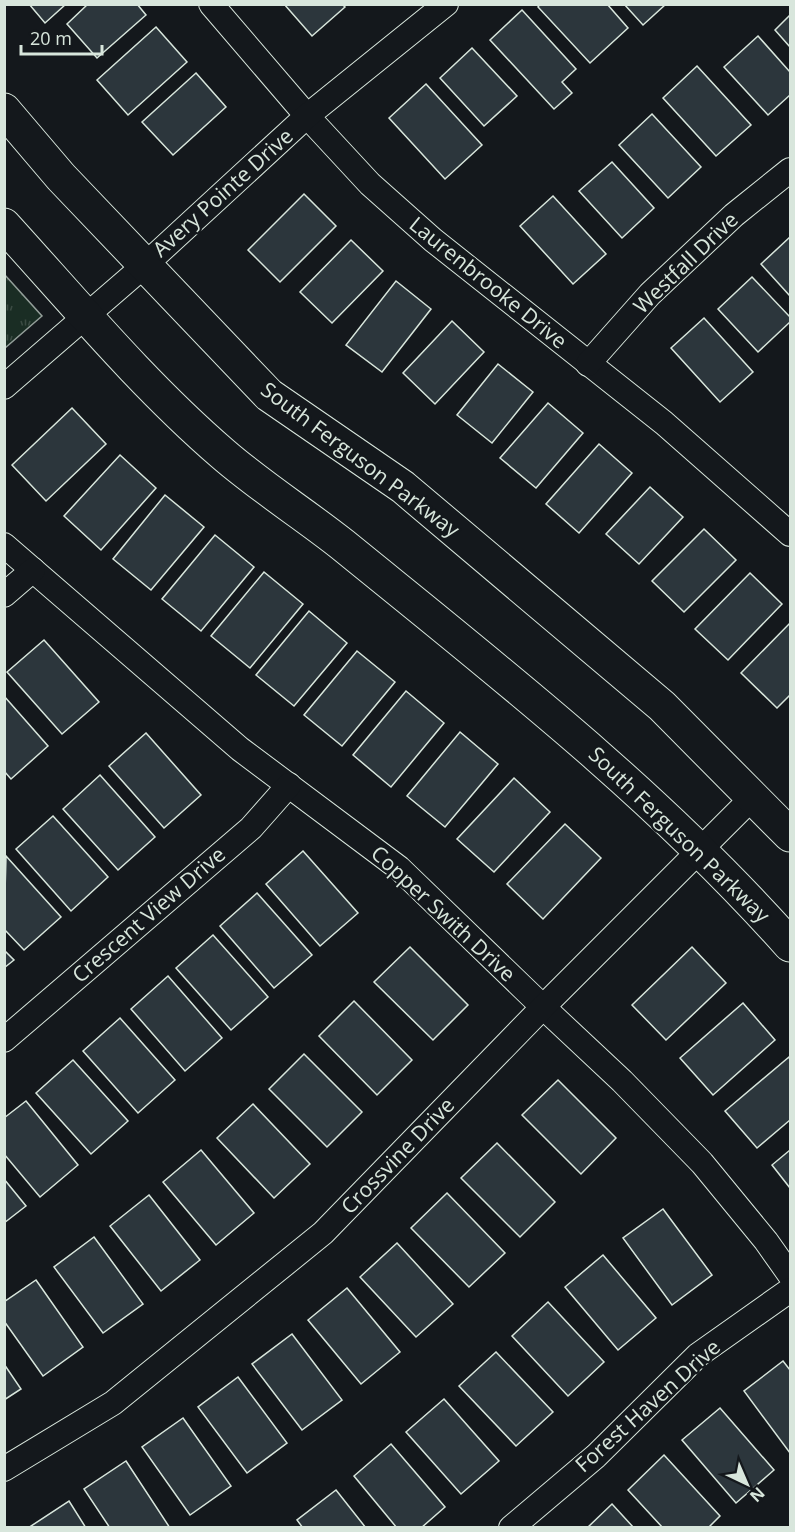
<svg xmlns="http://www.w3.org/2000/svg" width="795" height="1532" viewBox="0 0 795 1532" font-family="'Open Sans',sans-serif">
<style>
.park{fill:url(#park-tufts);stroke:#939e99;stroke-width:1.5}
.building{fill:#2c363c;stroke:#d8e6dc;stroke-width:1.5}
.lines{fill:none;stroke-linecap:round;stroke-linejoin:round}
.street-casing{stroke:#d8e6dc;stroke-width:26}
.secondary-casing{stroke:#d8e6dc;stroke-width:35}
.street{stroke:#14181c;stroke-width:24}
.secondary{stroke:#14181c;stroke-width:33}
.labels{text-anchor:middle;stroke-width:4.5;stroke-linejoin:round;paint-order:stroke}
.street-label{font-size:21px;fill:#d8e6dc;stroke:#14181c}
</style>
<defs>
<pattern id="park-tufts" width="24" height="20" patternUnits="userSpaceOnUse" patternTransform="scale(1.5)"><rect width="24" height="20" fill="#1a2d24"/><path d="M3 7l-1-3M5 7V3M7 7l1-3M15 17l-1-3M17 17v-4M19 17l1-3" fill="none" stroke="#3b4b43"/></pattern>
</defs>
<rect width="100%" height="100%" fill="#14181c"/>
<polygon class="park" points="4,274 42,316 5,348 4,348"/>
<g class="building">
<polygon points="29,4 66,4 45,23"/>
<polygon points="88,4 137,4 146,15 97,58 67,24"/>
<polygon points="284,4 342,4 345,7 312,36"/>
<polygon points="540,4 607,4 628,28 590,63 538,7"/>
<polygon points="624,4 666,4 643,25"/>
<polygon points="522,10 576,69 562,82 572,93 554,109 490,40"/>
<polygon points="790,15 790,47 775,30"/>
<polygon points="156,27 187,62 128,115 97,80"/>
<polygon points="758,36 790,72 790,95 768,115 724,67"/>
<polygon points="472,48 517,96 484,126 440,78"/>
<polygon points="697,66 751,125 716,156 663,98"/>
<polygon points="196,73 226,107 173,155 142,122"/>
<polygon points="426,84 482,145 445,179 389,118"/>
<polygon points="652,114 701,167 668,198 619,145"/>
<polygon points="612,162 654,208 622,238 579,191"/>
<polygon points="304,194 336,226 280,282 248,250"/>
<polygon points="553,196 606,254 573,284 520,226"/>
<polygon points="790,237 790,296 761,264"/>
<polygon points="351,240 383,271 332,323 300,292"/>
<polygon points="752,277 790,317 790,322 758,352 718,309"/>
<polygon points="396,281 431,309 382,372 346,345"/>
<polygon points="704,318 753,372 720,402 671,348"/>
<polygon points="452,321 484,352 435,404 403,373"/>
<polygon points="498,364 533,392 492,443 457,415"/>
<polygon points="548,403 583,433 536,488 500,458"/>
<polygon points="72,408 106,444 46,501 12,465"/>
<polygon points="599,444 632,473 579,533 546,504"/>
<polygon points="120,455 156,488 101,550 64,516"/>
<polygon points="650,487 683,517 639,564 606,534"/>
<polygon points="165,495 204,527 151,590 113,559"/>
<polygon points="704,529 736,560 684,612 652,581"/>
<polygon points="215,535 254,567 201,631 162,599"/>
<polygon points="264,572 303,604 250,668 211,636"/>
<polygon points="750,573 782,604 728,660 695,629"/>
<polygon points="309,611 347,643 294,706 256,675"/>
<polygon points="790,623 790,695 777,708 741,673"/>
<polygon points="44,640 99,702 62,734 7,672"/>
<polygon points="357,651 395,682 342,746 304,715"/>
<polygon points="406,691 444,723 391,787 353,755"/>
<polygon points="4,696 48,746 11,779 4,771"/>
<polygon points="460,732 498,764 445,827 407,796"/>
<polygon points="146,733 201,795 164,828 109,766"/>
<polygon points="100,775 155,837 118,870 63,809"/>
<polygon points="514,778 550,812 494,872 457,839"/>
<polygon points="53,816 108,877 71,911 16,849"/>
<polygon points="565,824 601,858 543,919 507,884"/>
<polygon points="303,851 358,913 320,946 266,884"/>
<polygon points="6,856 61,917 24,950 4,929"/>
<polygon points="257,893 312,955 274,988 220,926"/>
<polygon points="213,935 268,997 231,1030 176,968"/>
<polygon points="410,947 468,1005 433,1040 374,982"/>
<polygon points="692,947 726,983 666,1040 632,1005"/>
<polygon points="4,950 14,960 4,968"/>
<polygon points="168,976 222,1038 185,1071 131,1009"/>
<polygon points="354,1001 412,1060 377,1095 319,1036"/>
<polygon points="743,1003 775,1040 713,1095 680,1058"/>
<polygon points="120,1018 175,1080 138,1113 83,1051"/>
<polygon points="304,1054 362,1112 327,1147 269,1089"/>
<polygon points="789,1057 790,1060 790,1120 757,1148 725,1111"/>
<polygon points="73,1060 128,1121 91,1154 36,1093"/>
<polygon points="558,1080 616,1138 581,1174 522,1115"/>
<polygon points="26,1101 78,1165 40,1197 4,1154 4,1118"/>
<polygon points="253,1104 310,1164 274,1198 217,1138"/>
<polygon points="497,1143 555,1202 520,1237 461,1178"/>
<polygon points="201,1150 254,1213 216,1245 163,1182"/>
<polygon points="790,1150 790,1188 772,1165"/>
<polygon points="4,1179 26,1206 4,1223"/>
<polygon points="447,1193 505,1253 469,1287 411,1228"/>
<polygon points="149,1195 200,1260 161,1291 110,1226"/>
<polygon points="663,1209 712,1275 672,1305 623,1238"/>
<polygon points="94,1237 143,1304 103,1333 54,1267"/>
<polygon points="397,1243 453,1304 416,1337 360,1277"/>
<polygon points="603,1255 656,1318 618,1350 565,1287"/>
<polygon points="36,1280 83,1347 43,1376 4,1321 4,1302"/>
<polygon points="347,1288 400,1352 361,1384 308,1320"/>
<polygon points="548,1302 604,1362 568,1396 512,1336"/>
<polygon points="292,1334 342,1400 302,1430 252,1364"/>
<polygon points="496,1352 553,1412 516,1446 459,1386"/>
<polygon points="783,1361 790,1370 790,1453 744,1391"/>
<polygon points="4,1364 21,1389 4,1400"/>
<polygon points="238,1377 287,1443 247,1473 198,1407"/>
<polygon points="444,1399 499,1461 461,1494 406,1432"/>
<polygon points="720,1408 774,1470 736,1503 682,1440"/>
<polygon points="183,1418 231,1486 190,1515 142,1447"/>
<polygon points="391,1444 445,1507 421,1528 397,1528 354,1476"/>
<polygon points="664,1455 720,1516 708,1528 663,1528 628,1490"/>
<polygon points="126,1461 170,1528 110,1528 84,1489"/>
<polygon points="336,1490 366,1528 303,1528 297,1520"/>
<polygon points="69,1501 86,1528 28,1528"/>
<polygon points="612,1504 634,1528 587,1528"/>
</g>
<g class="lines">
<defs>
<g id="street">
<polyline points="211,4 307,116 370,184 433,240 664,423 790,534"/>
<polyline points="588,364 650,294 734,215 790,170"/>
<polyline points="4,387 145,265 307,116 446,4"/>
<polyline points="4,545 240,749 399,868 543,1007 622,1081 702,1163 766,1241 790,1275"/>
<polyline points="4,595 33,570"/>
<polyline points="4,1040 251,828 289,785"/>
<polyline points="4,1469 113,1403 323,1233 543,1007 753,797"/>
<polyline points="511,1528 596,1456 698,1355 790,1290"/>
</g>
<g id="secondary">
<polyline points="4,110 61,177 269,395 403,487 662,706 790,835"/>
<path d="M 4,225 C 75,303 143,385 223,454 C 261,487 304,514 343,545 C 498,671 657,795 790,945"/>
</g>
</defs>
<use href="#street" class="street-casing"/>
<use href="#secondary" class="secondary-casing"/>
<use href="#street" class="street"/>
<use href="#secondary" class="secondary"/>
</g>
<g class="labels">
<g class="street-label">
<text transform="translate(223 193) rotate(-42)" y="7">Avery Pointe Drive</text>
<text transform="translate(686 263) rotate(-44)" y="7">Westfall Drive</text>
<text transform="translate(488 283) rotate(39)" y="7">Laurenbrooke Drive</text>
<text transform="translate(360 460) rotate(37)" y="7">South Ferguson Parkway</text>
<text transform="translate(679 835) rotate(44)" y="7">South Ferguson Parkway</text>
<text transform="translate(443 914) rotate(43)" y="7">Copper Swith Drive</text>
<text transform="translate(149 915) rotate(-41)" y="7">Crescent View Drive</text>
<text transform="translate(398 1156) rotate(-46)" y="7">Crossvine Drive</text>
<text transform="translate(648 1406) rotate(-42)" y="7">Forest Haven Drive</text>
</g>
</g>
<rect width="795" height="1532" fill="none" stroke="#d8e6dc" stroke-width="12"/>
<g transform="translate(747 1484) rotate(136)" stroke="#14181c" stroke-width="4.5" paint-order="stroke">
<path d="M0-4.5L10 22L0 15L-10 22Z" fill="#d8e6dc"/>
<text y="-9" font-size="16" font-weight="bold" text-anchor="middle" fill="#d8e6dc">N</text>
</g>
<path d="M21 45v9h81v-9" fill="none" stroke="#d8e6dc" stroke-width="3"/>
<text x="30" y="45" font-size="18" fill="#d8e6dc" stroke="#14181c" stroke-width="4.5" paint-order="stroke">20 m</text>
</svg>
